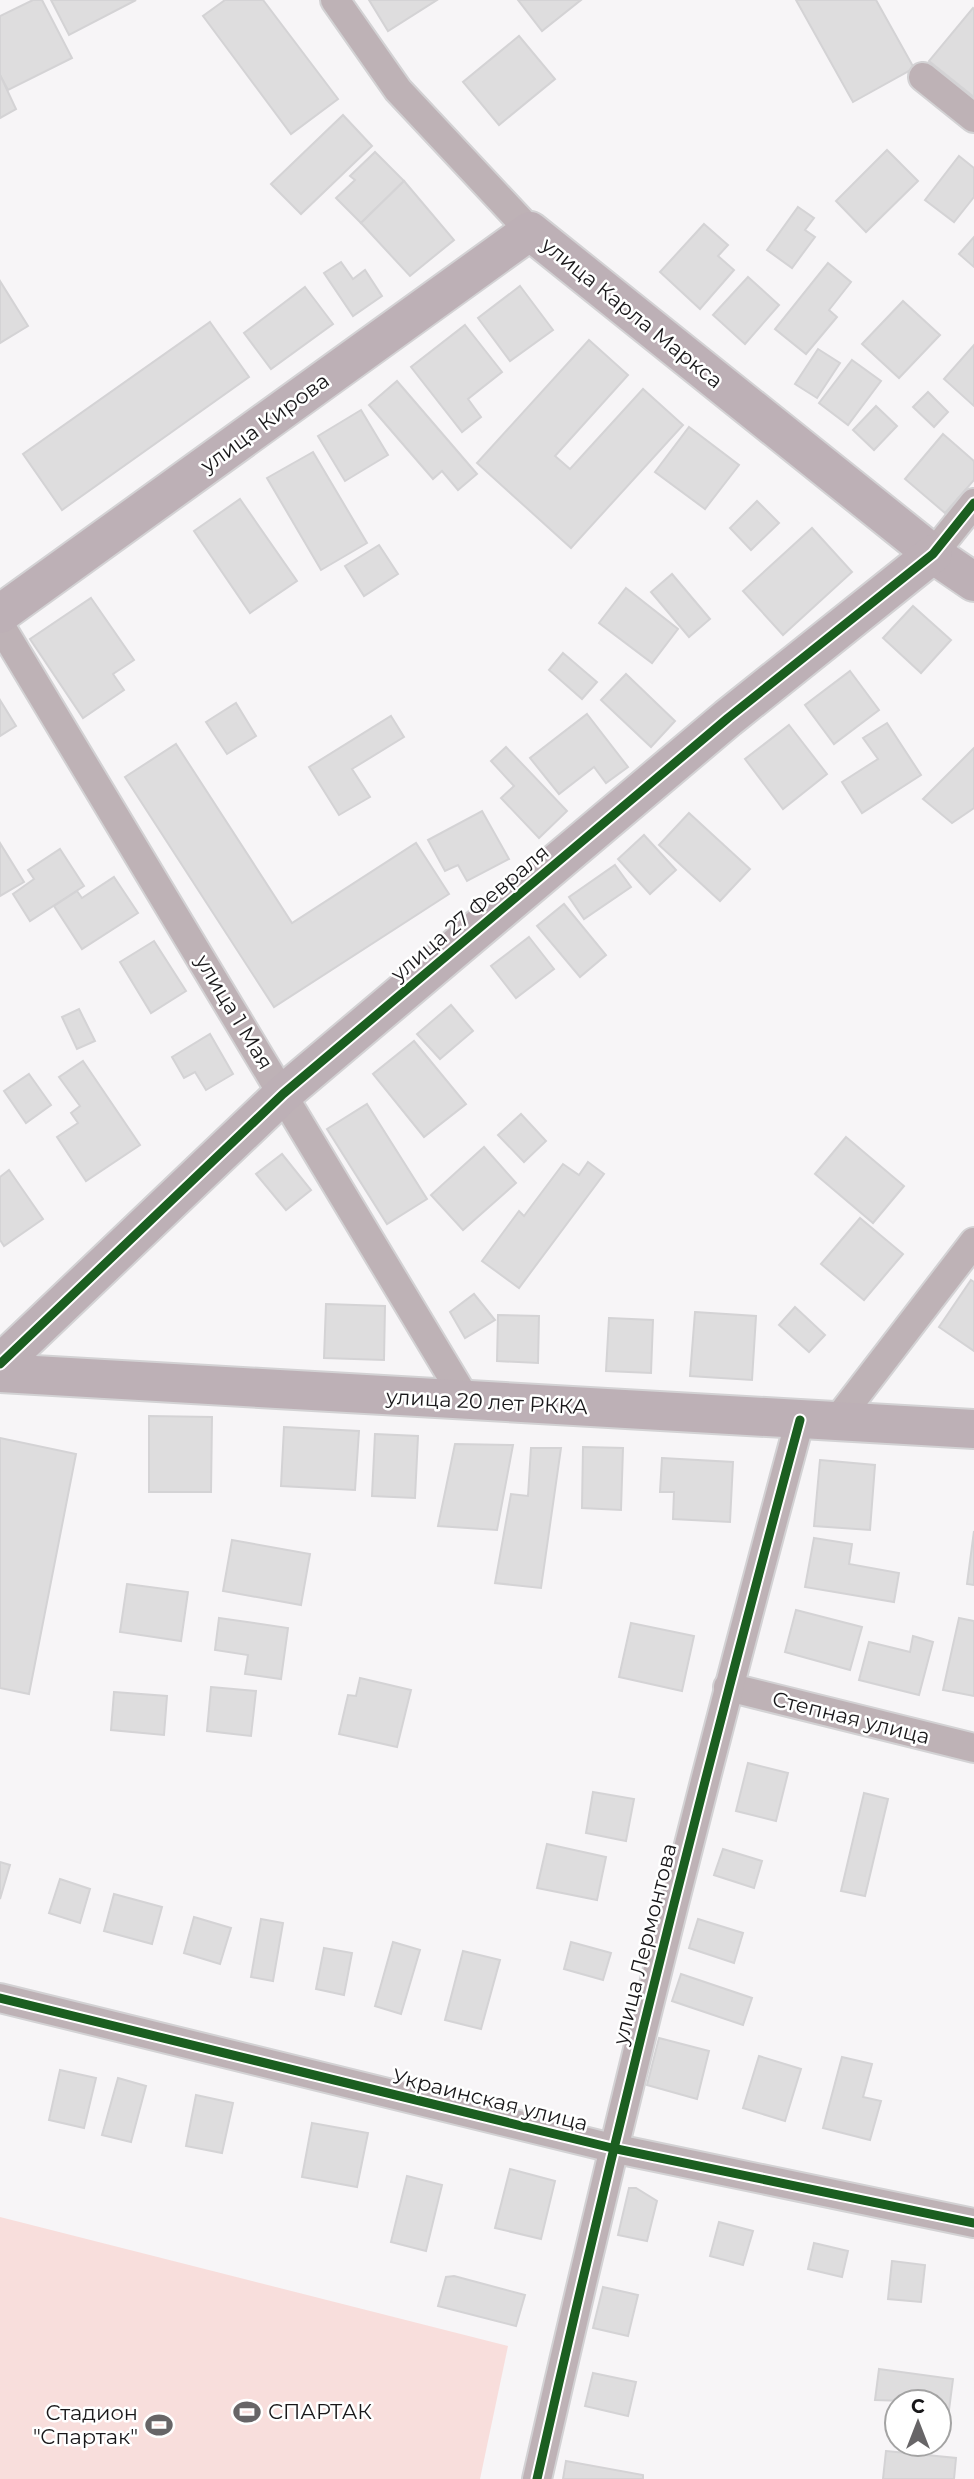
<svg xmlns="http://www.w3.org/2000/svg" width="974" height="2479" viewBox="0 0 974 2479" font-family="Montserrat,sans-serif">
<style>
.green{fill:#f8dedc}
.building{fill:#deddde;stroke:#d4d3d5;stroke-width:2}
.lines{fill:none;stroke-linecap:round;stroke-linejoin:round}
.street-casing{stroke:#d3d2d4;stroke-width:32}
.secondary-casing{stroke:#d3d2d4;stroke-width:42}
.street{stroke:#beb2b6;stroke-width:28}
.secondary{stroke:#bdb0b6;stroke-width:38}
.cycleway-casing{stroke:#fff;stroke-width:13}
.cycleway{stroke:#1b5e20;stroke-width:9}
.labels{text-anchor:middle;stroke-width:5;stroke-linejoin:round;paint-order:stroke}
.street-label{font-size:21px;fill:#19181a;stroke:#fff}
.poi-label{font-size:21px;fill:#19181a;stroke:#fff;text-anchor:start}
</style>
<rect width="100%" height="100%" fill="#f7f5f7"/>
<polygon class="green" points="0,2217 508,2346 480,2479 0,2479"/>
<g class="building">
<polygon points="33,0 42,0 72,58 8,90 0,75 0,16"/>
<polygon points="51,0 136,0 69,35"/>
<polygon points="225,0 263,0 338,99 291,134 203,16"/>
<polygon points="369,0 437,0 388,31"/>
<polygon points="518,0 581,0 542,31"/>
<polygon points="796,0 876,0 914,68 853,102"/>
<polygon points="973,8 974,9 974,97 929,61"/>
<polygon points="519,36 555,79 499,125 463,82"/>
<polygon points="0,75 16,109 0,118"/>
<polygon points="343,115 372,146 301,214 271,184"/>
<polygon points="887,150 918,181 866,232 836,201"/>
<polygon points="375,152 404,181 361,223 336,198 355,180 350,176"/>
<polygon points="959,156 974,168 974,197 954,222 925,200"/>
<polygon points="404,181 454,240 410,276 361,223"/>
<polygon points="798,207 814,218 805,230 815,237 792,268 767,250"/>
<polygon points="704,224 728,245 718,256 734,270 700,309 660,272"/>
<polygon points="974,237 974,267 959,254"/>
<polygon points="341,262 353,279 365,270 382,296 353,316 324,273"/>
<polygon points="828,263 851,282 829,310 837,317 806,354 775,329"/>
<polygon points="748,277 779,305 745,344 713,315"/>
<polygon points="0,281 28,326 0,343"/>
<polygon points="520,286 553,330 510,361 478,318"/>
<polygon points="305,287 333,324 271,369 244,333"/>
<polygon points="903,301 940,335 899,378 862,344"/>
<polygon points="210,322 249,377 62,510 23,454"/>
<polygon points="465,325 502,372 468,399 481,417 462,432 411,367"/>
<polygon points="589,340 628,375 555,456 570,469 643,389 683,425 571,548 477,463"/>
<polygon points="974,345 974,406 944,379"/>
<polygon points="818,349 840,363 817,398 795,384"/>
<polygon points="852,360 881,381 848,425 819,403"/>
<polygon points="397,381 477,474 458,490 442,471 433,479 369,405"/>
<polygon points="928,392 948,412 934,427 913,407"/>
<polygon points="876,406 897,426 874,450 853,430"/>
<polygon points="361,410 388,455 345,481 318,436"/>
<polygon points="689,427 739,465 705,509 655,472"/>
<polygon points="943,434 974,461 974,480 945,513 905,479"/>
<polygon points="313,452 367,543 321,570 267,478"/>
<polygon points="240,499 297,581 250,613 194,531"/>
<polygon points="757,501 779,523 751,550 730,528"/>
<polygon points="812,528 852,572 783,635 743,591"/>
<polygon points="379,545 398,574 364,596 345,566"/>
<polygon points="672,574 710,619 689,637 651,592"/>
<polygon points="626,588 678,629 652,663 599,623"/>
<polygon points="91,598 134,660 113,674 124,690 83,718 30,639"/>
<polygon points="913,606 951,640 921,673 883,638"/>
<polygon points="563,653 597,682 582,699 549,670"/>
<polygon points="850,671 879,710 834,744 805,705"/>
<polygon points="626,674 675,721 651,747 601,700"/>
<polygon points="0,700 16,726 0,736"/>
<polygon points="236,703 256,736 227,754 206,722"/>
<polygon points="587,714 628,767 606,783 594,767 559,794 530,758"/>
<polygon points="391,716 404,737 352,769 370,797 339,815 309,767"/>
<polygon points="887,723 921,775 862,813 842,782 878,759 863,738"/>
<polygon points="789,725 827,774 783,809 745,759"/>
<polygon points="176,744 292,923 416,843 449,894 274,1007 125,777"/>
<polygon points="506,747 567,811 539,838 501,798 514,786 491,761"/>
<polygon points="974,748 974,808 952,823 923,799"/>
<polygon points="482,811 509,859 467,881 458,865 445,871 428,840"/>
<polygon points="689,813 750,869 720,901 659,845"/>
<polygon points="644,835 676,870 650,894 618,859"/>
<polygon points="0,843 24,882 0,896"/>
<polygon points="60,849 84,886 30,921 13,894 34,879 28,870"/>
<polygon points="615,865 631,887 584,919 569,897"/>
<polygon points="114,877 138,913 82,949 54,906 77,891 82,898"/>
<polygon points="564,904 606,955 580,977 537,926"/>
<polygon points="529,937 554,969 516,998 491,966"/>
<polygon points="154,941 186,991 151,1013 120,962"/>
<polygon points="451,1005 473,1031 440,1059 417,1034"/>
<polygon points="79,1009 95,1041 77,1049 62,1017"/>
<polygon points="210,1034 233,1074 206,1090 195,1072 184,1078 172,1057"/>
<polygon points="414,1041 466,1104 424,1137 373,1074"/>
<polygon points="83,1061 140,1145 86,1181 57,1137 78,1123 71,1113 80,1106 59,1077"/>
<polygon points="29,1074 51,1105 26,1123 4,1091"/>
<polygon points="367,1104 427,1199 387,1224 327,1129"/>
<polygon points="521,1114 546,1141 524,1162 498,1135"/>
<polygon points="846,1137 904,1186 873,1223 815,1174"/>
<polygon points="484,1147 516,1183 463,1230 431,1195"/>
<polygon points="282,1154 311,1190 286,1210 256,1174"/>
<polygon points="588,1162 604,1174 519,1288 482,1261 519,1211 524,1216 563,1164 579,1175"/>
<polygon points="9,1170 43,1219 4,1246 0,1240 0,1177"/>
<polygon points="860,1218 903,1254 864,1300 821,1264"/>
<polygon points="971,1280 974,1282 974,1351 939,1327"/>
<polygon points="474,1294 495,1320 465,1338 450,1312"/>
<polygon points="326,1304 385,1306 384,1360 324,1358"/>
<polygon points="795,1307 825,1335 809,1352 779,1325"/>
<polygon points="695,1312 756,1316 752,1380 690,1376"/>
<polygon points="498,1315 539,1316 538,1363 497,1361"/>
<polygon points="609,1318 653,1320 651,1373 606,1371"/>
<polygon points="149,1416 212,1417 211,1492 149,1492"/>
<polygon points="284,1427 359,1431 355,1490 281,1486"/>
<polygon points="375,1434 418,1436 415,1498 372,1496"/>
<polygon points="0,1438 76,1454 29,1694 0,1688"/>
<polygon points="455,1444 513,1445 497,1530 438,1526"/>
<polygon points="583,1447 623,1448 621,1510 582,1508"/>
<polygon points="531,1448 561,1448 541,1588 495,1583 511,1494 528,1496"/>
<polygon points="662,1458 733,1462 730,1522 673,1519 674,1492 660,1492"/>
<polygon points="820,1460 875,1465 870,1530 814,1526"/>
<polygon points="974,1531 974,1585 967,1584"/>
<polygon points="814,1538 852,1544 849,1564 899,1573 894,1602 805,1587"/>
<polygon points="232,1540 310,1554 301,1605 223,1591"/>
<polygon points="127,1584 188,1592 181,1641 120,1632"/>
<polygon points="796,1610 862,1627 850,1670 785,1652"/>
<polygon points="219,1618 288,1628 281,1679 245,1674 248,1655 215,1650"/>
<polygon points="959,1618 974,1621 974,1696 943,1690"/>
<polygon points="631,1623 694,1636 682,1691 619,1677"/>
<polygon points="913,1636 933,1642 919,1695 859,1680 869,1642 910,1652"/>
<polygon points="360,1678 411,1690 397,1747 339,1734 348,1695 356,1696"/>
<polygon points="211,1687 256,1691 251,1736 207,1731"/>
<polygon points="114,1692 167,1696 164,1735 111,1730"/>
<polygon points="748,1763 788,1773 776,1821 736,1811"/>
<polygon points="593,1792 634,1799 626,1841 586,1833"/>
<polygon points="864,1793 888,1799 865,1896 841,1891"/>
<polygon points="547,1844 606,1857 597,1900 537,1888"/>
<polygon points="723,1849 762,1861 754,1888 714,1875"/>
<polygon points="0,1862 10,1865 0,1899"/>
<polygon points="60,1879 90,1889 80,1923 49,1913"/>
<polygon points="114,1894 162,1907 152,1944 104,1931"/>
<polygon points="194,1917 231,1928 220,1964 184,1953"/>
<polygon points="261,1919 283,1923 273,1981 251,1977"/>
<polygon points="698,1919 743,1933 734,1963 689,1948"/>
<polygon points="393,1942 420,1950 401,2014 375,2006"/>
<polygon points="571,1942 611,1953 603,1980 564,1969"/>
<polygon points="324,1948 352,1953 344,1995 316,1989"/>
<polygon points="463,1951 500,1960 481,2029 445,2020"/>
<polygon points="681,1974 752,1998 743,2025 672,2001"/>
<polygon points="659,2038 709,2051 697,2099 647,2085"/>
<polygon points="759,2056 801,2069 785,2121 743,2108"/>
<polygon points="842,2057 872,2064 863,2097 881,2101 870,2140 823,2128"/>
<polygon points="60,2070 96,2078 84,2128 49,2120"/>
<polygon points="118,2078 146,2086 131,2142 102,2135"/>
<polygon points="196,2095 233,2103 222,2153 186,2146"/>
<polygon points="312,2123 368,2133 357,2187 302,2177"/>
<polygon points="510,2169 555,2181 541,2239 495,2228"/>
<polygon points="407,2176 442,2185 426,2251 391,2242"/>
<polygon points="629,2188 636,2188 657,2201 647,2241 618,2235"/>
<polygon points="719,2222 753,2231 743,2265 710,2256"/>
<polygon points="814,2243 848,2251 842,2277 808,2269"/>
<polygon points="892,2261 925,2265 921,2302 888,2299"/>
<polygon points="454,2276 525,2295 516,2326 438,2306 446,2277"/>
<polygon points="603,2287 638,2295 628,2336 593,2328"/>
<polygon points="879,2369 953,2379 949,2410 939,2409 939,2402 875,2400"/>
<polygon points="593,2373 636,2382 628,2416 585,2406"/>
<polygon points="886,2451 956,2458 954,2479 883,2479"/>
<polygon points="566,2461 643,2475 643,2479 563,2479"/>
</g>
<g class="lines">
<defs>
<g id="street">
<polyline points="335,0 398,90 530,231"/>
<polyline points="923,77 974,118"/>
<polyline points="933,554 974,503"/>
<polyline points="0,625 466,1400"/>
<polyline points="835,1423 974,1242"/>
<polyline points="728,1687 974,1748"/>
<polyline points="0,1998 612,2148 974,2223"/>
<path d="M 537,2479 C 617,2124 705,1772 800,1420"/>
</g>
<g id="secondary">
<polyline points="0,614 530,231 933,554 974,582"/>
<polyline points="0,1364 283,1094 728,718 933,554"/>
<polyline points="0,1373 974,1429"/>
</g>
</defs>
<use href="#street" class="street-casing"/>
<use href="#secondary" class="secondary-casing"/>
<use href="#street" class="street"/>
<use href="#secondary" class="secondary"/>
<defs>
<g id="cycleway">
<polyline points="0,1364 283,1094 728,718 933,554 974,503"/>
<polyline points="0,1998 612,2148 974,2223"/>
<path d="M 537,2479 C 617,2124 705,1772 800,1420"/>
</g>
</defs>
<use href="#cycleway" class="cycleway-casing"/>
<use href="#cycleway" class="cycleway"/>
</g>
<defs>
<symbol id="stadium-bare" viewBox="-9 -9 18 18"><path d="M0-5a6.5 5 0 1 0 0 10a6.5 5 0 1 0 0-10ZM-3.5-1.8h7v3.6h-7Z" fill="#676567" stroke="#fff" stroke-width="2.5" paint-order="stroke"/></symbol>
</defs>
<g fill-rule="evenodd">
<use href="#stadium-bare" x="228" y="2393" width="38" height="38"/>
<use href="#stadium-bare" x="140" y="2406" width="38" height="38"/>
</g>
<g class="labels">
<g class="street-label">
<text transform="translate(632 313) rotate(39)" y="7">улица Карла Маркса</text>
<text transform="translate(265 423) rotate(-36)" y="7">улица Кирова</text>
<text transform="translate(470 913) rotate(-40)" y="7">улица 27 Февраля</text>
<text transform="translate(234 1012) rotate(59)" y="7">улица 1 Мая</text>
<text transform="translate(487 1402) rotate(3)" y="7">улица 20 лет РККА</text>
<text transform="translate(851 1718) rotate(14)" y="7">Степная улица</text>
<text transform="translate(645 1944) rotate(-76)" y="7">улица Лермонтова</text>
<text transform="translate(490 2100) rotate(14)" y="7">Украинская улица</text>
</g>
<g class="poi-label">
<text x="268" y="2419">СПАРТАК</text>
<text x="138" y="2420" text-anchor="end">Стадион<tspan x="138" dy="24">"Спартак"</tspan></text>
</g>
</g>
<g transform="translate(918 2423)"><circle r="33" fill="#ffffff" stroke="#a3a3a3" stroke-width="2"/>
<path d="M0-5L12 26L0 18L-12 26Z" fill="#676567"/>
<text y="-10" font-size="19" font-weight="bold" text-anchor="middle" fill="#19181a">С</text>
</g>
</svg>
